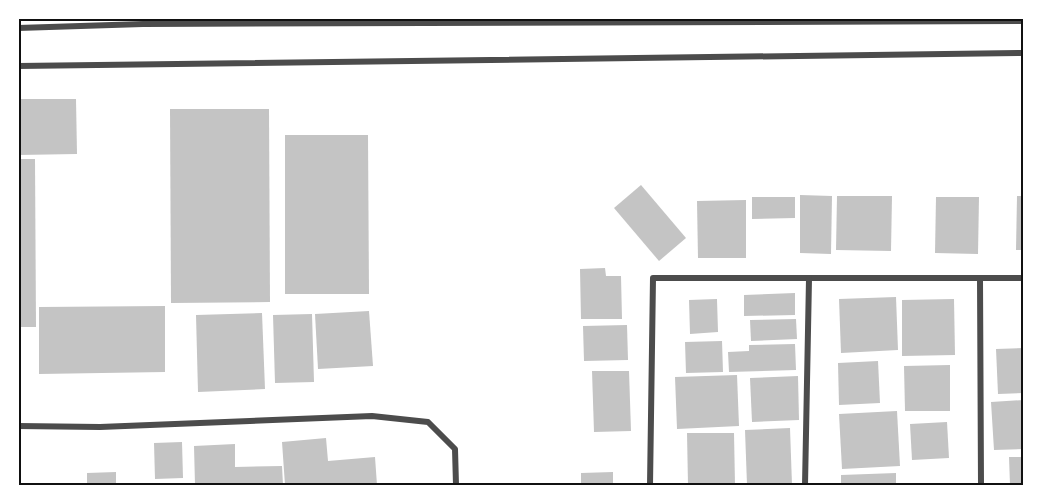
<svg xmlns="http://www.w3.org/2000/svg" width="1042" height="503" viewBox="0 0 1042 503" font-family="'Work Sans',sans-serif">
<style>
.building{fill:#c4c4c4}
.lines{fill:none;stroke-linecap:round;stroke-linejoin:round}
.minor{stroke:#4c4c4c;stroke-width:6}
.neatline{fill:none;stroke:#111;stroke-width:2}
</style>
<rect width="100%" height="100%" fill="#fff"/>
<g class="building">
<polygon points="18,99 76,99 77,154 18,155"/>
<polygon points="170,109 269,109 270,302 171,303"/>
<polygon points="285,135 368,135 369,294 285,294"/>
<polygon points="18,159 35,159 36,327 18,327"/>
<polygon points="641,185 686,238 659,261 614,208"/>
<polygon points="800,195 832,196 831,254 800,253"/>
<polygon points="837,196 892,196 891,251 836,250"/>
<polygon points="1017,196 1024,196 1024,250 1016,250"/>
<polygon points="752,197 795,197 795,218 752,219"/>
<polygon points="936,197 979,197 978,254 935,253"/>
<polygon points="746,200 746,258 698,258 697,201"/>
<polygon points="605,268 606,276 621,276 622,319 581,319 580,269"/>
<polygon points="795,293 795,315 744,316 744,295"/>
<polygon points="896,297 898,350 841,353 839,299"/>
<polygon points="717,299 718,332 690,334 689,300"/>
<polygon points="954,299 955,355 902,356 902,300"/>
<polygon points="165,306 165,372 39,374 39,307"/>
<polygon points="369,311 373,366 318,369 315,314"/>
<polygon points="262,313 265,389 198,392 196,315"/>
<polygon points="312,314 314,382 275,383 273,315"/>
<polygon points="796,319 797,339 751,341 750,320"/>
<polygon points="627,325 628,360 584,361 583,326"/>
<polygon points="722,341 723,372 686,373 685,342"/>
<polygon points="795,344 796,370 729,372 728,352 749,351 749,345"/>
<polygon points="1024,348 1024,393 998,394 996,349"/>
<polygon points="878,361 880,403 839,405 838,363"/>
<polygon points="950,365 950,411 905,411 904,366"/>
<polygon points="592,371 629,371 631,431 594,432"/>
<polygon points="737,375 739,426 677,429 675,377"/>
<polygon points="798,376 799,420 752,422 750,378"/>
<polygon points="1024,400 1024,449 994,450 991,402"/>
<polygon points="897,411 900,466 842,469 839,414"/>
<polygon points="947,422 949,458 912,460 910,424"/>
<polygon points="790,428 792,485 747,485 745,430"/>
<polygon points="687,433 734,433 735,485 688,485"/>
<polygon points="326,438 328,461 375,457 377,485 285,485 282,442"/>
<polygon points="182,442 183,478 155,479 154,443"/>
<polygon points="235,444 235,467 282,466 283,485 195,485 194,446"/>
<polygon points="1009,457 1024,457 1024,485 1010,485"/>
<polygon points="116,472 116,485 87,485 87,473"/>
<polygon points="613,472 613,485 581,485 581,473"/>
<polygon points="896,473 896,485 841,485 841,475"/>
</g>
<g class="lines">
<g class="minor">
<polyline points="18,28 143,24 1024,21"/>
<polyline points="18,66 1024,53"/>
<polyline points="980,279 981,485"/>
<polyline points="18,426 100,427 372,416 428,422 455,449 456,485"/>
<polyline points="650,485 653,278 1024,278"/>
<polyline points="805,485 809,279"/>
</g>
</g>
<rect width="1042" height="503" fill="none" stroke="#ffffff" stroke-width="39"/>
<rect x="20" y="20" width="1002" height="464" class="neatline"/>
</svg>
